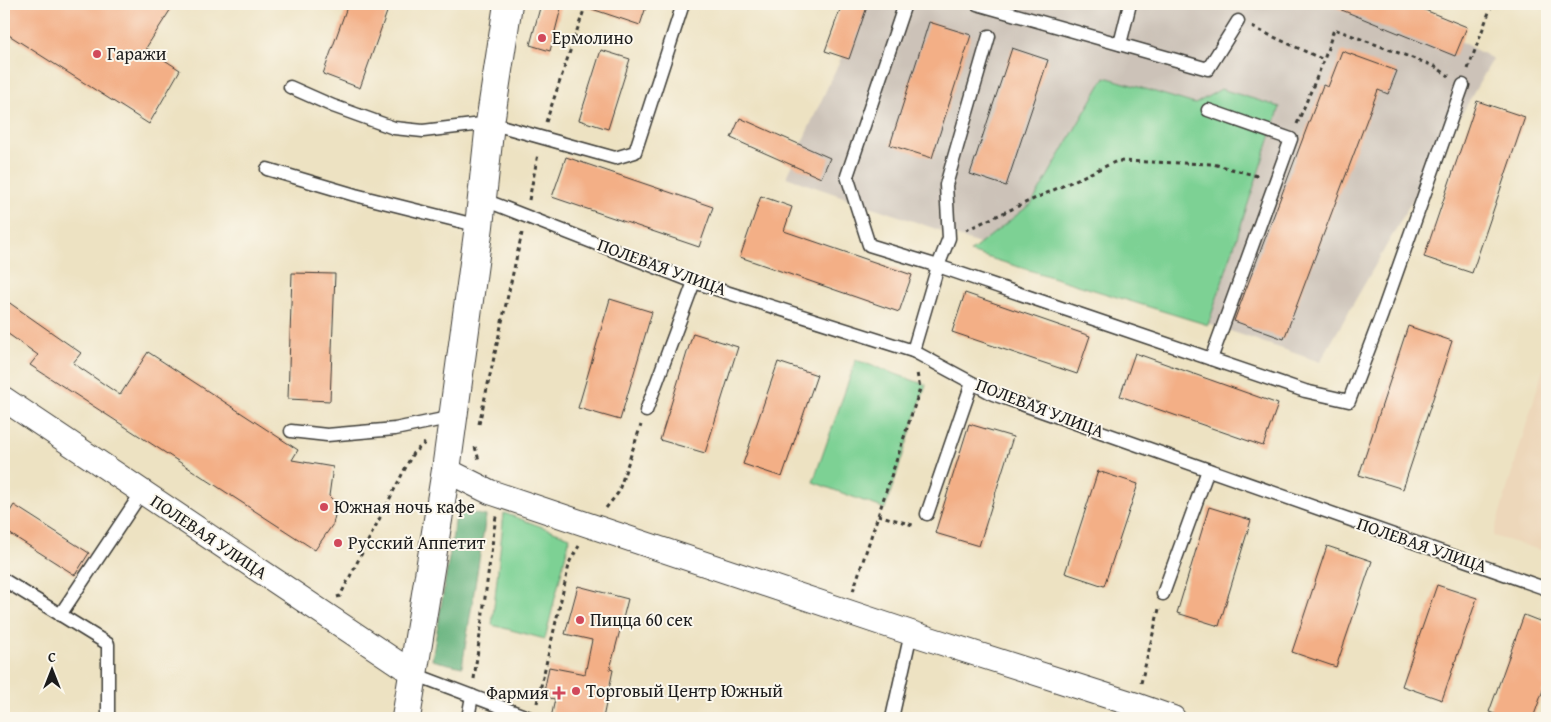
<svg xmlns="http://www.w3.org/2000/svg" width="1551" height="722" viewBox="0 0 1551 722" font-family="'Gentium Book Plus',serif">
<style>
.built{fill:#edd7ba}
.industrial{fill:#ccc2b8}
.green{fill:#7dd194;stroke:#4c7658}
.forest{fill:#66b37e;stroke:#41684d}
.building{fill:#f3af86}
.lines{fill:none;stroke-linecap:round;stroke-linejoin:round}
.service-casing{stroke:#3b3a35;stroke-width:15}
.minor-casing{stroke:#3b3a35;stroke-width:26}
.secondary-casing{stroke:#3b3a35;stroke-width:30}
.path{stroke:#3b3a35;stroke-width:3;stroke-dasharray:4 4;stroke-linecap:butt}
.service{stroke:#fff;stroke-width:12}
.minor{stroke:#fff;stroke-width:24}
.secondary{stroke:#fff;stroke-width:28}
.poi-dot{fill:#d1495b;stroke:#fbf7ec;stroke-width:2}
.labels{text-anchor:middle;stroke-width:4;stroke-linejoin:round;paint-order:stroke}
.poi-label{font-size:18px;fill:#1c1c1c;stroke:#fbf7ec;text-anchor:start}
.street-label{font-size:18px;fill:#1c1c1c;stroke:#fbf7ec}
</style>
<rect width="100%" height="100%" fill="#fbf7ec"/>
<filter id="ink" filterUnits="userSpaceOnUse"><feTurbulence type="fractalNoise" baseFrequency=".02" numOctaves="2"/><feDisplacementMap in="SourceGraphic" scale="10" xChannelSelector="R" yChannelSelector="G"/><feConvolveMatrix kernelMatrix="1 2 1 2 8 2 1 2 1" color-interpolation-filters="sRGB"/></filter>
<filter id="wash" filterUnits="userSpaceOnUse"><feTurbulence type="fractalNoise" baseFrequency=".0096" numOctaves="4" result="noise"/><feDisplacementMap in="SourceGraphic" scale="20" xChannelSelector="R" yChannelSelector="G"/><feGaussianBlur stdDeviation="1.12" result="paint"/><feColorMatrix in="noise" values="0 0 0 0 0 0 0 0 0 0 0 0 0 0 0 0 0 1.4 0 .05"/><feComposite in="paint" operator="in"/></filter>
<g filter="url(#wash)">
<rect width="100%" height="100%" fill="#ede2c2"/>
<polygon class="built" points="1547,356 1547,552 1493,536"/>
<polygon class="industrial" points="866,4 1390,4 1493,59 1320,362 786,177"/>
<g class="green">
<polygon points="1105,77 1195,104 1221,89 1280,107 1208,325 970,252 1032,203"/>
<polygon points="856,360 926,385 885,509 813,482"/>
<polygon points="504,513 570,537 545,639 492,625"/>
</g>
<polygon class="forest" points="457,510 486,516 462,667 432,660"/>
<g id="blocks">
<g class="building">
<polygon points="4,4 174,4 146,48 180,70 149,124 4,32"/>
<polygon points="348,4 364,4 387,12 360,88 323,74"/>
<polygon points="541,4 562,4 550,51 530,45"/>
<polygon points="587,4 647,4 640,25 586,7"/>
<polygon points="842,4 868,4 849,59 825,51"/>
<polygon points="1327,4 1410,4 1467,27 1455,56"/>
<polygon points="929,22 971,35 932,158 890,145"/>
<polygon points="1012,48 1048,60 1006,186 970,174"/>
<polygon points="601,50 630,59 608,129 579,120"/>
<polygon points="1342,51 1397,71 1388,94 1378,90 1284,339 1234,321 1323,85 1328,87"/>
<polygon points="1477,101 1525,117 1472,273 1424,257"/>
<polygon points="740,118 830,158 821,178 731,138"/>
<polygon points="566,157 713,207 699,247 552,197"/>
<polygon points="761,196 792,207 784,231 912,275 899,312 740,257"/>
<polygon points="292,273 335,274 330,401 288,399"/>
<polygon points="965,293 1090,336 1077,374 952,332"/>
<polygon points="4,299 81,353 73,363 120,395 148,352 298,450 292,460 333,467 329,496 336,503 336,511 333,524 315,550 30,365 38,355 4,331"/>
<polygon points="610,299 652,312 620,420 578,408"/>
<polygon points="1408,326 1452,341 1403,489 1359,475"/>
<polygon points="693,333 738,347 705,453 660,440"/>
<polygon points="1135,353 1278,404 1263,446 1120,396"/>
<polygon points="778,362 817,375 782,477 743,464"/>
<polygon points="969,424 1013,437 979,546 935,533"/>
<polygon points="1098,471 1138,484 1104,586 1065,573"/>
<polygon points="14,505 89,553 75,575 4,530 4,521"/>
<polygon points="1209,507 1251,520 1219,626 1177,613"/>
<polygon points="1327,546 1372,561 1336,667 1292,652"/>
<polygon points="1437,585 1477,598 1442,700 1402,686"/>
<polygon points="578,586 628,599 610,669 613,670 603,718 551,718 555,699 543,697 549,667 585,674 592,640 565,634"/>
<polygon points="1524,615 1547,624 1547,679 1533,718 1506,718 1489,712"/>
</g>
</g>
</g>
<g filter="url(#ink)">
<use href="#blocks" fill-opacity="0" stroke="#3b3a35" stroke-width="1"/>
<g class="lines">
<defs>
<g id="service">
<polyline points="905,4 847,176 869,245 938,266 1305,391 1349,401 1382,314 1463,85"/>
<polyline points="977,4 1208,69 1238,21"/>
<polyline points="1120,44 1130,4"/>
<polyline points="290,87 333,106 394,128 423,131 490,123 615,158 635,152 683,4"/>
<polyline points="1208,110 1291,139 1211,359"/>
<polyline points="267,169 355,195 479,226"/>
<polyline points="482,199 694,282 913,351 993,394 1547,589"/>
<polyline points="913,351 938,266 949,238 946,185 989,36"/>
<polyline points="646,411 694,282"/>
<polyline points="291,431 327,435 395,429 453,417"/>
<polyline points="927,514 972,383"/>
<polyline points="4,580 108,644 108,718"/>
<polyline points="1163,594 1208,470"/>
<polyline points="60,615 142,492"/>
<polyline points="414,674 530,718"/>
<polyline points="468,718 472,696"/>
<polyline points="892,718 911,633"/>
</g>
<g id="minor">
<polyline points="4,399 414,674"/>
<polyline points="446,470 490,492 911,633 1136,705 1173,718"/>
</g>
<polyline id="secondary" points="406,718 446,470 479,226 490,123 508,4"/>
</defs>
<use href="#service" class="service-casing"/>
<use href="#minor" class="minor-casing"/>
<use href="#secondary" class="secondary-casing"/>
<g class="path">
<polyline points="1252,27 1324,60"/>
<polyline points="1468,69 1492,4"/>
<polyline points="546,122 586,4"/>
<polyline points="1297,124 1324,60 1334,29 1434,66 1449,76"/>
<polyline points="529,200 538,154"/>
<polyline points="966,230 1117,161 1213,164 1261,177"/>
<polyline points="479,424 522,233"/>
<polyline points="475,447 479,460"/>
<polyline points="606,508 618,493 641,425"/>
<polyline points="878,515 916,526"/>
<polyline points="853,591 920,389 917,373"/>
<polyline points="337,597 340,596 413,453 425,443"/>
<polyline points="474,679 496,516"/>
<polyline points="1141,683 1159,609"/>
<polyline points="537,703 570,561 579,546"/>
</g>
<use href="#service" class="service"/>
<use href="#minor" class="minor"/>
<use href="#secondary" class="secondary"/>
</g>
</g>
<g class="poi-dot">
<circle cx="542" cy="38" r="5"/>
<circle cx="97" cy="54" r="5"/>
<circle cx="324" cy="507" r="5"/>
<circle cx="338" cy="543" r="5"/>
<circle cx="580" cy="620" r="5"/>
<circle cx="576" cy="691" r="5"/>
<path d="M556.5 685.5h5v5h5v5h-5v5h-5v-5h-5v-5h5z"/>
</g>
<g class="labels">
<g class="poi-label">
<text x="552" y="44">Ермолино</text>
<text x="107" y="60">Гаражи</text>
<text x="334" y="513">Южная ночь кафе</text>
<text x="348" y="549">Русский Аппетит</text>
<text x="590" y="626">Пицца 60 сек</text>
<text x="586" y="697">Торговый Центр Южный</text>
<text x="549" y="699" text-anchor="end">Фармия</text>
</g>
<g class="street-label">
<text transform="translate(662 267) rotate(20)" y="6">ПОЛЕВАЯ УЛИЦА</text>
<text transform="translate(1040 408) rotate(21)" y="6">ПОЛЕВАЯ УЛИЦА</text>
<text transform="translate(209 537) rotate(34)" y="6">ПОЛЕВАЯ УЛИЦА</text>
<text transform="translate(1422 545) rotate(19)" y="6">ПОЛЕВАЯ УЛИЦА</text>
</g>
</g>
<rect width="1551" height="722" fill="none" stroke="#fbf7ec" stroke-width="20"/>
<g transform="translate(52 670)" stroke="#fbf7ec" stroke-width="4" paint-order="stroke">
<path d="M0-4L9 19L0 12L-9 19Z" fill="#1c1c1c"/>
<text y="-8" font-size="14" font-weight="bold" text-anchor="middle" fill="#1c1c1c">С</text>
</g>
</svg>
